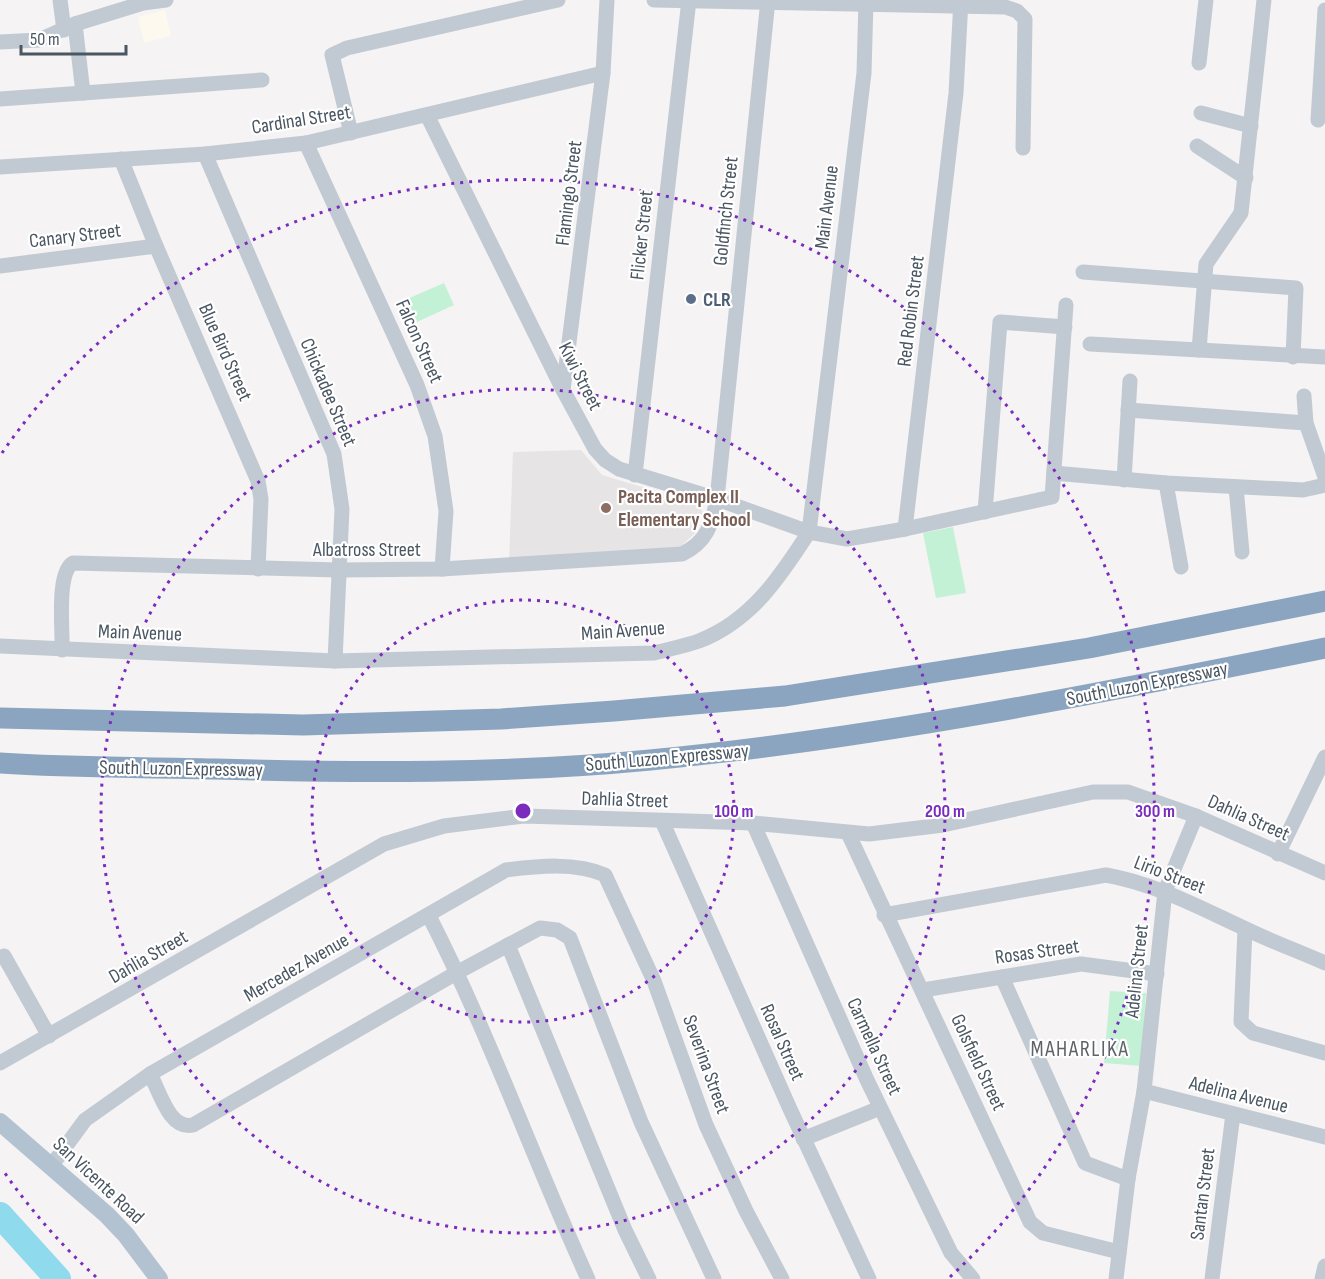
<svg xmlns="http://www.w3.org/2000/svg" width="1325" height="1279" viewBox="0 0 1325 1279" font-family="'Sofia Sans Condensed',sans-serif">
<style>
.commercial{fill:#fdf9ef}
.education{fill:#e6e4e5}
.green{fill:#c3f1d5}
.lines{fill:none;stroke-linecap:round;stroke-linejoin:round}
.river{stroke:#90daee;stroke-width:26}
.minor{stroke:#c1cad2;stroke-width:15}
.major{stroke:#b3c2d1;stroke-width:18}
.highway{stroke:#8ba5c1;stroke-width:21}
.ring{fill:none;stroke:#7b2cbf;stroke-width:3;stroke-dasharray:3 6}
.service-dot{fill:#5c6f8a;stroke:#fff;stroke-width:2}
.education-dot{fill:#8d6e63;stroke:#fff;stroke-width:2}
.labels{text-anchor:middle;stroke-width:4.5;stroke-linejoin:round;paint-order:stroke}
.street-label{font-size:20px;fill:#4a5661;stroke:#fff}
.service-label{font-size:20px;font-weight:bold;fill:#4e5e75;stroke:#fff;text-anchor:start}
.education-label{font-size:20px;font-weight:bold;fill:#785e54;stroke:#fff;text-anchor:start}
.quarter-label{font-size:22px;letter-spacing:1.5px;fill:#5f6368;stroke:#fff}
.centre{fill:#7b2cbf;stroke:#fff;stroke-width:3}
.ring-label{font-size:18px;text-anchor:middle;font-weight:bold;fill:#7b2cbf;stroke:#fff;stroke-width:4.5;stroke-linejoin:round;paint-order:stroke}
</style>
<rect width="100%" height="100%" fill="#f5f3f3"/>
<polygon class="commercial" points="165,10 171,36 144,43 138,17"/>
<polygon class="education" points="581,450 602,475 698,504 703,512 696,532 680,547 509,562 513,452"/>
<g class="green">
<polygon points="444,283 454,305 408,326 398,303"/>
<polygon points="953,527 966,593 936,598 923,533"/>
<polygon points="1110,991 1146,993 1141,1066 1104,1063"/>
</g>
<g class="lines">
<polyline class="river" points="0,1215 58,1279"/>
<g class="minor">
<polyline points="60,0 64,30"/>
<polyline points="654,0 1005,7 1017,11 1025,19 1023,148"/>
<polyline points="75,24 83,93"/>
<polyline points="0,42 39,40 75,24 143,3 166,0"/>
<polyline points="1199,63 1206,0"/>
<polyline points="0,99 262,80"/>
<polyline points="1201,113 1251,126"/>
<polyline points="427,115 563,390 595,449 605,460 619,469 717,499 809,532 847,539 905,529 1052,497 1066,305"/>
<polyline points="1318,120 1325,10"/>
<polyline points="351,133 332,55 347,48 558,0"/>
<polyline points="306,143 417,385 435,436 446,511 442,569"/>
<polyline points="1197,146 1246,178"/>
<polyline points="205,154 334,454 342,509 335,661"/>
<polyline points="121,159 156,246 258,481 261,499 258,569"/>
<polyline points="0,167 205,154 306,143 603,73"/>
<polyline points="0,266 156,246"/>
<polyline points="1083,272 1296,288 1293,357"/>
<polyline points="1090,344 1325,357"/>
<polyline points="1199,350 1206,264 1241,213 1264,0"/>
<polyline points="563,390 603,73 607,0"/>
<polyline points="1304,396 1306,423 1325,477"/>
<polyline points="1128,410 1306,423"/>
<polyline points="1054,473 1166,483 1303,490 1325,485"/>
<polyline points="635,475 689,0"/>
<polyline points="1124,480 1130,381"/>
<polyline points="1166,483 1181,567"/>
<polyline points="1236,487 1242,552"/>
<polyline points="985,512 1000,322 1065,327"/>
<polyline points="905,529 956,93 961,0"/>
<path d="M 0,646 L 335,661 L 654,653 C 669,649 685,646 699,641 C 751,621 780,577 809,532 L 864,73 L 866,0"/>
<path d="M 62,650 C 63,630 56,573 73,563 L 339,570 L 442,569 L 682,554 C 707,542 712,524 717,499 L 768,0"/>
<polyline points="662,821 790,1109 869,1279"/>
<polyline points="753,823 867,1080 951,1253 973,1279"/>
<polyline points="848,833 1030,1222 1043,1233 1119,1252"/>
<polyline points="1278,854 1325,757"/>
<path d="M 884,915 L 1106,875 C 1156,884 1198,907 1244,928 C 1270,941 1298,951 1325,963"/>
<path d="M 429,916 C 489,1033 533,1159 588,1279"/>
<polyline points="1245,929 1241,1022 1253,1033 1325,1053"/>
<polyline points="508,945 625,1230 649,1279"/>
<polyline points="4,956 49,1036"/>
<polyline points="1002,977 1085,1163 1128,1179"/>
<polyline points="923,990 1081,964 1157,974"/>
<polyline points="0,1063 384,844 444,826 524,816 753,823 869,834 943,825 1093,792 1128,792 1196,816 1325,873"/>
<path d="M 150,1074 C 160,1092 169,1130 193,1125 L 458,972 L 540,928 L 557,930 L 570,938 L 641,1122 L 714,1279"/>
<polyline points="1144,1091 1325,1137"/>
<polyline points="803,1139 880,1108"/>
<path d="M 52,1165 L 85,1120 L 150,1074 L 506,870 C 538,866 576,862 605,875 L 654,981 L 706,1125 L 746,1211 L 782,1279"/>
<polyline points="1116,1279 1128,1179 1144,1091 1165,891 1196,816"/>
<polyline points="1212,1279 1233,1114"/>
<polyline points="1322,1279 1325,1266"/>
</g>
<polyline class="major" points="0,1122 107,1215 126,1235 159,1279"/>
<g class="highway">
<polyline points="0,718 303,725 501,719 614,711 785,696 1089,648 1325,601"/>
<path d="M 0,763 C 71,768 143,767 215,769 C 359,773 506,774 650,760 C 877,738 1102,693 1325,648"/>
</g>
</g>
<g class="ring">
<circle cx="523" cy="811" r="211"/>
<circle cx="523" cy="811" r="422"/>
<path d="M96 1277A632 632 0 0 1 2 1169M2 453A632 632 0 1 1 950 1277"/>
</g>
<circle class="service-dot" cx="691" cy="299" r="6"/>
<circle class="education-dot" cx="606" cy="508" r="6"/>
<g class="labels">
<g class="street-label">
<text transform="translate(301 119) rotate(-9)" y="7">Cardinal Street</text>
<text transform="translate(568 193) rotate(-83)" y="7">Flamingo Street</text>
<text transform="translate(826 207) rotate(-83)" y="7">Main Avenue</text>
<text transform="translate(725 211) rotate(-84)" y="7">Goldfinch Street</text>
<text transform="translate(75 235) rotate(-7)" y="7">Canary Street</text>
<text transform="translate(641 235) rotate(-84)" y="7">Flicker Street</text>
<text transform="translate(910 311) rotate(-83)" y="7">Red Robin Street</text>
<text transform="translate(420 341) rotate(66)" y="7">Falcon Street</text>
<text transform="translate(226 352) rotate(66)" y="7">Blue Bird Street</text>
<text transform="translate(581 376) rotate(63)" y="7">Kiwi Street</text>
<text transform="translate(329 392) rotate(67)" y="7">Chickadee Street</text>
<text x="367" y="556">Albatross Street</text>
<text transform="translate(623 630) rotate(-4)" y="7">Main Avenue</text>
<text transform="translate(140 632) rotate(2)" y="7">Main Avenue</text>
<text transform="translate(1147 683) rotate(-11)" y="7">South Luzon Expressway</text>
<text transform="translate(667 757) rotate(-5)" y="7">South Luzon Expressway</text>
<text transform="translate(181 768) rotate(1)" y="7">South Luzon Expressway</text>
<text transform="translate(625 799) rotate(2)" y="7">Dahlia Street</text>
<text transform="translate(1249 817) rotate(24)" y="7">Dahlia Street</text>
<text transform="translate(1170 874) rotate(21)" y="7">Lirio Street</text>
<text transform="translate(1037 951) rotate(-8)" y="7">Rosas Street</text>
<text transform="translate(148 956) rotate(-30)" y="7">Dahlia Street</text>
<text transform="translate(296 967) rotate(-30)" y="7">Mercedez Avenue</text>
<text transform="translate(1136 971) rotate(-84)" y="7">Adelina Street</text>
<text transform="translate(783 1042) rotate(66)" y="7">Rosal Street</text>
<text transform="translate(875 1046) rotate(65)" y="7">Carmella Street</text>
<text transform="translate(979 1062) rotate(65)" y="7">Golsfield Street</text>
<text transform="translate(707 1064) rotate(70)" y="7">Severina Street</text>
<text transform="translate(1239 1094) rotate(14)" y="7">Adelina Avenue</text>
<text transform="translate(99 1180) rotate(43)" y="7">San Vicente Road</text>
<text transform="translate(1202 1194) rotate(-83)" y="7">Santan Street</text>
</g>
<g class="service-label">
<text x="703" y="306">CLR</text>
</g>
<g class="education-label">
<text x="618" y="503">Pacita Complex II<tspan x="618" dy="23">Elementary School</tspan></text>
</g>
<g class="quarter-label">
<text x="1080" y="1056">MAHARLIKA</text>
</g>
</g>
<circle cx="523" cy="811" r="9" class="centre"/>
<g class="ring-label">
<text x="734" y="817">100 m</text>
<text x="945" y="817">200 m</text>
<text x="1155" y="817">300 m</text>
</g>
<path d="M21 45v9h105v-9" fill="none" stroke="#4a5661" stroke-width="3"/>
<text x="30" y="45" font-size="18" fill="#4a5661" stroke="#ffffff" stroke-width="4.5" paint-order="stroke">50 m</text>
</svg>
